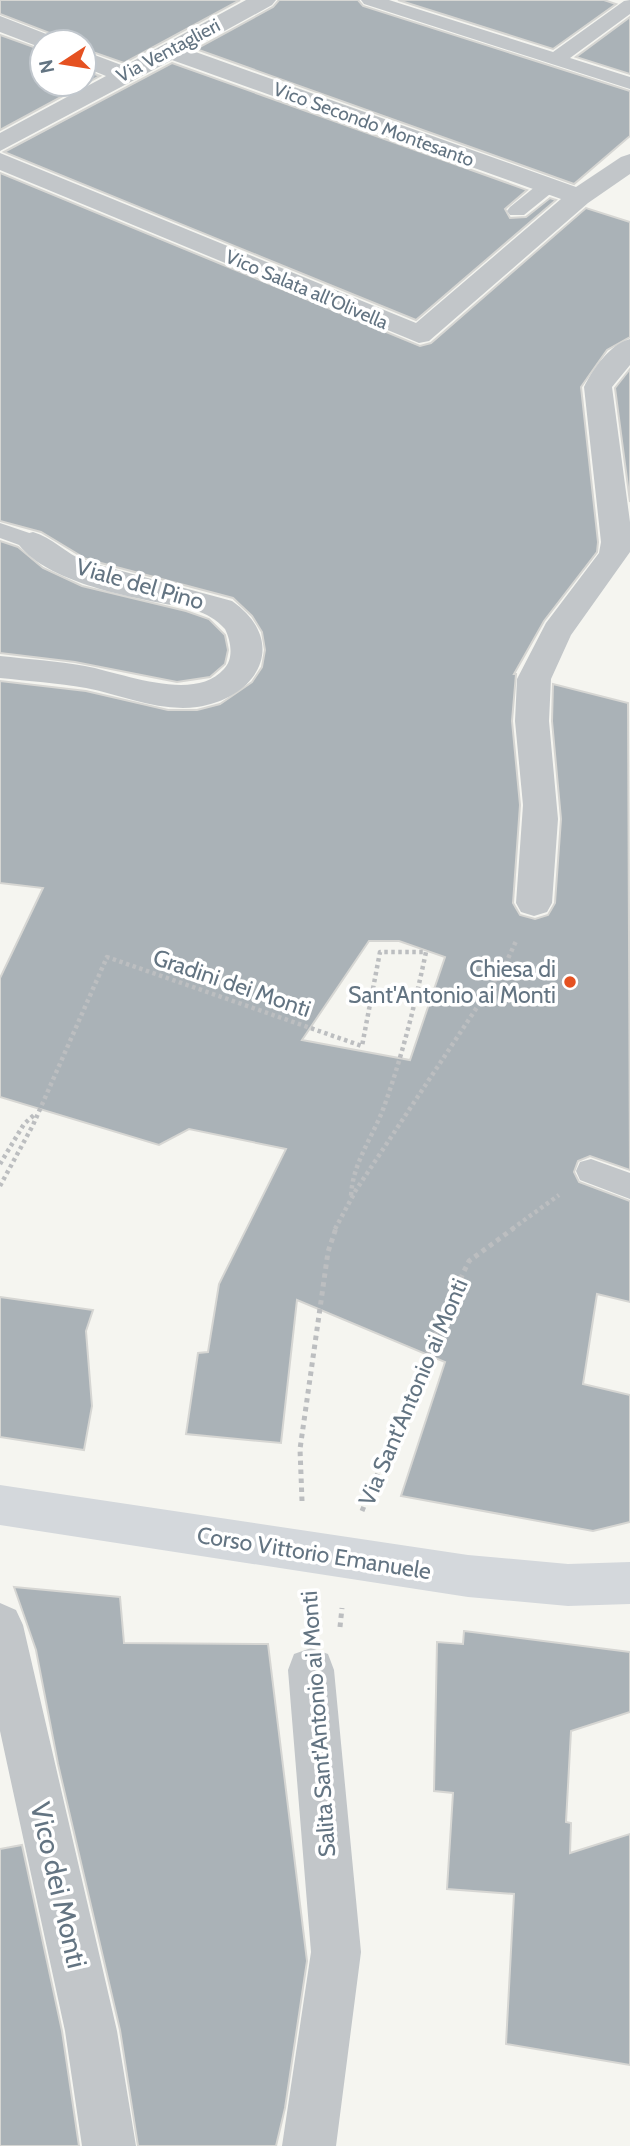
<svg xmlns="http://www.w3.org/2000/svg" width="630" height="2146" viewBox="0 0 630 2146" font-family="Cabin,sans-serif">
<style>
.building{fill:#aab2b7;stroke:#d6d6d3;stroke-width:2;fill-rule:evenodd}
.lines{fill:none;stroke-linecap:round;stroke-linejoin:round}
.path-far1{stroke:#bcbec0;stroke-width:4.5;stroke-dasharray:3.5 3.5;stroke-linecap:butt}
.path{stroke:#bcbec0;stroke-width:5;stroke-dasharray:4.5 4.5;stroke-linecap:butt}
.service{fill:#c2c6c9;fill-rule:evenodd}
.minor{fill:#c2c6c9;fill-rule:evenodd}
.primary{fill:#d4d8dc;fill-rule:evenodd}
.poi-dot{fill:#e55121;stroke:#fff;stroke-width:2.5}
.labels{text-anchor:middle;stroke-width:7;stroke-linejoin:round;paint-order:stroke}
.far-street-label{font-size:19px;fill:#637482;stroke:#fff}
.street-label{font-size:23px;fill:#637482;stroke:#fff}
.poi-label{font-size:23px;fill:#637482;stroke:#fff;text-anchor:end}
.near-street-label{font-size:28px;fill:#637482;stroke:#fff}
</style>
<rect width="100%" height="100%" fill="#f5f5f0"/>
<g class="building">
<polygon points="0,0 240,0 124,63 84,49 84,42 60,42 55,35 0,14"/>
<polygon points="279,0 358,0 363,6 630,91 630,136 574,184 196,49 273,7"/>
<polygon points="398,0 604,0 616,4 553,49"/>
<polygon points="630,17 630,74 576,57"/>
<polygon points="0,35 42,50 42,84 84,84 84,70 100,76 0,130"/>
<polygon points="172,63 527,190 505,209 510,218 526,217 550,198 556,200 416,320 4,152"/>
<path d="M 0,173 L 420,346 L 431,343 L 586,208 L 630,222 L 630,337 L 607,350 L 581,387 L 598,542 L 597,552 L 544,621 L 514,674 L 516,674 L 512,721 L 520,805 L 513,903 L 520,915 L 535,919 L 548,915 L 555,903 L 561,819 L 552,721 L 553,684 L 628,703 L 630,1170 L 590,1156 L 578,1161 L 574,1172 L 579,1182 L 630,1201 L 630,1302 L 597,1294 L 583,1384 L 630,1395 L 630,1522 L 593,1531 L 401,1496 L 445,1362 L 297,1300 L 281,1443 L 186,1434 L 198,1353 L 208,1352 L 219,1284 L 286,1149 L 189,1129 L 159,1145 L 0,1097 L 0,978 L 43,888 L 0,883 L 0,681 L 86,691 L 168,710 L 197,710 L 220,704 L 252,682 L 262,667 L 265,650 L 262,632 L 252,616 L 233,598 L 86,559 L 41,532 L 0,521 ZM 369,941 L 399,941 L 445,957 L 410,1060 L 302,1040 Z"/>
<polygon points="630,369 630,502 615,388"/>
<polygon points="0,541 18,547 43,568 82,586 186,611 209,619 225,635 228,650 225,664 210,677 177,682 75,662 0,653"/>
<polygon points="0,1297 93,1310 86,1331 92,1406 84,1450 0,1437"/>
<polygon points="14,1587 120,1597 124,1643 268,1644 307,1961 285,2108 276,2146 138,2146 120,2030 58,1764 36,1650"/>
<polygon points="464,1631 630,1652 630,1712 571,1731 566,1822 571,1823 570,1853 630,1834 630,2065 506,2044 514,1894 447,1889 453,1793 434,1791 437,1642 463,1644"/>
<polygon points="22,1845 62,2031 79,2146 0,2146 0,1849"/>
</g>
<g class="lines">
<g class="path-far1">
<polyline points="0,1164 24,1124 34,1115"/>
<path d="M 0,1186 L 33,1125 L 107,957 L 362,1046 L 380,952 L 426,952 C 415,1004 403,1053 385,1104 C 374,1136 351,1164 351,1199"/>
<polyline points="335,1229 356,1190 505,965 517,939"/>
<polyline points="512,1229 559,1195"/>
</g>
<g class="path">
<polyline points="302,1501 300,1449 328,1252 336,1228"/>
<polyline points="362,1511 444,1313 469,1261 514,1228"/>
<polyline points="307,1601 308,1620"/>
<polyline points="340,1627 342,1608"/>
</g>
<g class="service">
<polygon points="361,0 389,0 553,52 624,1 630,0 630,14 570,58 630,77 630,89 364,4"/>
<polygon points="548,180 555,182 558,186 555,190 524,215 510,215 507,211 510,207 541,182"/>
<polygon points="0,523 41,537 45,542 41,547 33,550 0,538"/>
<polygon points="591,1159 630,1173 630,1199 580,1180 576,1171 580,1162"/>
</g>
<g class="minor">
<polygon points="246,0 276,0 272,5 190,50 576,187 621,157 630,154 630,174 588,203 429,341 419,343 0,170 0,153 416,323 561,199 172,60 0,151 0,133 106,76 84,67 84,51 124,66"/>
<polygon points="0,16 54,37 57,42 42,42 42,48 0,32"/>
<path d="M 630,339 L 630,365 L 612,387 L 630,522 L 630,552 L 571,635 L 551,679 L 549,721 L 558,819 L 552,903 L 547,912 L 534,916 L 521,912 L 516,903 L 523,805 L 515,721 L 517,679 L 546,623 L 599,553 L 601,542 L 584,387 C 593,369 610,344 630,339 Z"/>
<path d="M 33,532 C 52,537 66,554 85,561 L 232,601 C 290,642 258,698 197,707 C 159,712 122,695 86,688 C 57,683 29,681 0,678 L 0,656 C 28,659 57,661 85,666 C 123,673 194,703 224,669 C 234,659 231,641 225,629 C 207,609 185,608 161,603 C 119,595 42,579 17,542 L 22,535 Z"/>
<polygon points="0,1603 16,1610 23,1625 117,2031 136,2146 82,2146 65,2031 0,1731"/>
<polygon points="311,1648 328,1654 334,1670 361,1952 336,2146 282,2146 311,1952 288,1670 294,1654"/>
</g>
<polygon class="primary" points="0,1485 468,1555 568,1564 630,1562 630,1604 568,1606 468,1597 0,1525"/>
</g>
<circle class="poi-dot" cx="570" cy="982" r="7"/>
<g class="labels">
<g class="far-street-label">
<text transform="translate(168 50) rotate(-28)" y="7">Via Ventaglieri</text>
<text transform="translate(374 124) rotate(20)" y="7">Vico Secondo Montesanto</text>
<text transform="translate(307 289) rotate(23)" y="7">Vico Salata all'Olivella</text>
</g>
<g class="street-label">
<text transform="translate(140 584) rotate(16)" y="8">Viale del Pino</text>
<text transform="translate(232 983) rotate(19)" y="8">Gradini dei Monti</text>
<text transform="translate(413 1392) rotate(-67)" y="8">Via Sant'Antonio ai Monti</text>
<text transform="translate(314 1553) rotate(9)" y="8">Corso Vittorio Emanuele</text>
<text transform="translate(318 1724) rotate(-94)" y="8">Salita Sant'Antonio ai Monti</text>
</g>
<g class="poi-label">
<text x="556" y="977">Chiesa di<tspan x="556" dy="26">Sant'Antonio ai Monti</tspan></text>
</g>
<g class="near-street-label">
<text transform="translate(59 1885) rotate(77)" y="10">Vico dei Monti</text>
</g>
</g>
<g transform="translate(63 63) rotate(258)"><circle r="33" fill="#ffffff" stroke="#c1c7cd" stroke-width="2"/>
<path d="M0-5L12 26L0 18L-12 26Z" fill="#e55121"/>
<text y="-10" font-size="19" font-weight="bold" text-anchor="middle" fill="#637482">N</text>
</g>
</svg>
